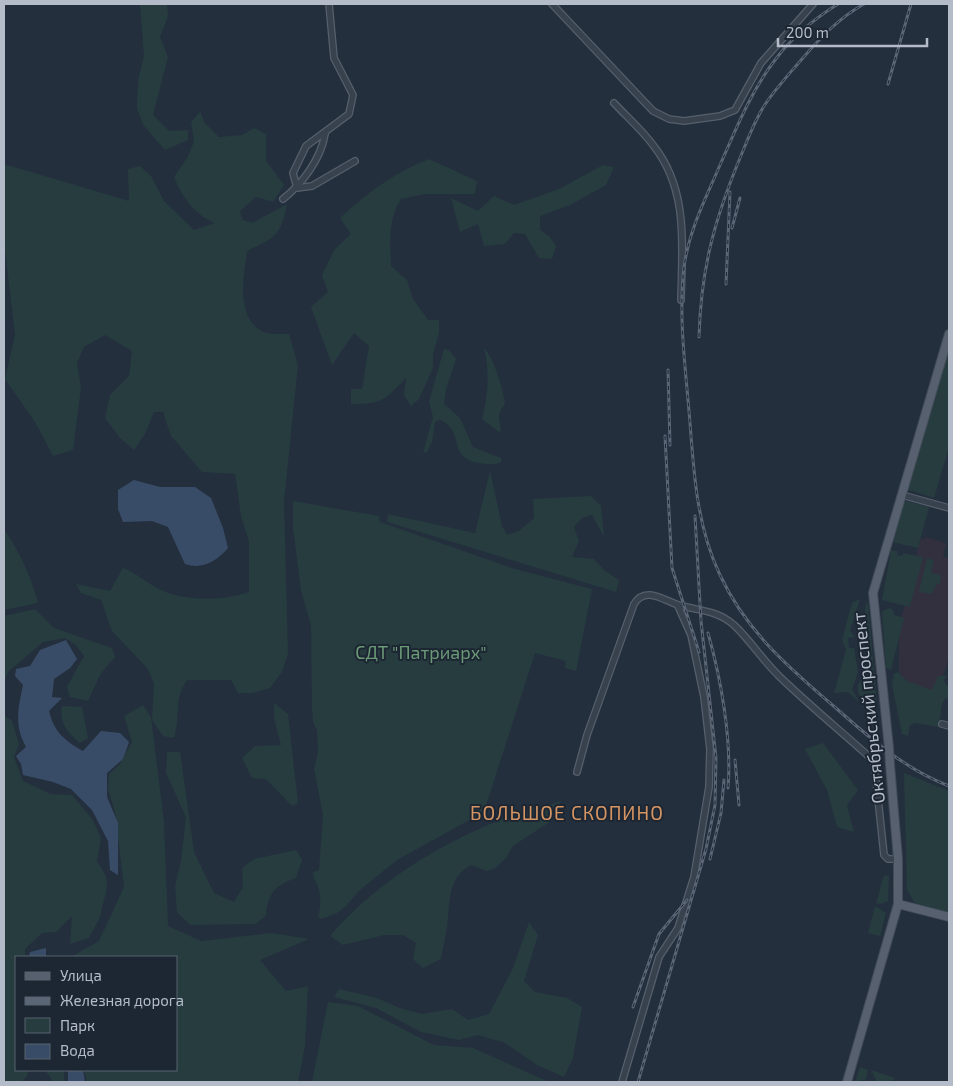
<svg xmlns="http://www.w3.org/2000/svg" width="953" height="1086" viewBox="0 0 953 1086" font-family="'Exo 2',sans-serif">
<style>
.medical{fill:#32303f}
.green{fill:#263c3f}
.water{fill:#394c67}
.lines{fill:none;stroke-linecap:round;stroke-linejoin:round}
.minor-casing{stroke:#565f6c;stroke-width:8}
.major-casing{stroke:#414a57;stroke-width:10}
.minor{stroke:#38414e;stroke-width:5.5}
.major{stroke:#56606e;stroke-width:8}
.rail-casing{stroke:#5a6575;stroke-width:3}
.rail{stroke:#1d2633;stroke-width:1;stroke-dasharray:4;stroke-linecap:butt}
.major-bridge-casing{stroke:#414a57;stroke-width:10;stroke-linecap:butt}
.major-bridge{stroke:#56606e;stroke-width:8}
.labels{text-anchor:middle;stroke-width:4;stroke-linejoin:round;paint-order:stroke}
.park-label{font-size:18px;fill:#6b9a76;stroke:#1d2633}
.street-label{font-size:18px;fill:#b4bcc9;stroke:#1d2633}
.neighbourhood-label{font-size:19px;letter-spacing:1px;fill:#d59563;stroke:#1d2633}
</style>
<rect width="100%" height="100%" fill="#242f3e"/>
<polygon class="medical" points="925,537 946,543 943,557 949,559 949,657 937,694 917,688 901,677 899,671 899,629 918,548 921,538 924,539"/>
<g class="green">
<polygon points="140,4 167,4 168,16 160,37 168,57 153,115 169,131 188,130 188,140 165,150 144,126 137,109 138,80 144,56"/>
<path d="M 200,112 L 205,123 L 219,137 L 242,135 L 254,128 L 266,134 L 266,161 L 284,185 L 273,202 L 256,197 L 240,211 L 243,220 L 252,223 L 287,204 C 281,236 275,238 247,251 C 244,275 235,317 262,331 C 269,335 281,334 289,334 L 298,365 L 284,501 L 288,654 L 282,672 L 270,688 L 253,693 L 238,693 L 231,680 L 187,680 C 173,700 181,715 174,738 L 163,736 L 152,720 L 154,684 L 148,669 L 112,631 L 101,600 L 81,593 L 76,584 L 110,591 L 123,568 C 136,573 145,581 157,588 C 182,602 223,601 249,592 L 249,542 L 241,516 L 235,474 L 202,472 L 171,436 L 163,412 L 154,412 L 145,434 L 134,450 L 120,438 L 105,418 L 110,395 L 129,376 L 132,351 L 105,335 L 84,347 L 77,363 L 81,388 L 73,450 L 53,456 L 35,422 L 5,379 L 15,335 L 4,241 L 4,164 L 129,201 L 128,169 L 140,166 L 151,176 L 164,201 L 194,230 L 215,223 C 195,215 182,197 174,177 L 187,158 L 194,142 L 191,122 Z"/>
<path d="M 429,159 L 477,181 L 475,194 L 425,194 L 401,199 C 388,219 390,243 391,266 L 407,280 L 413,299 L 428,320 L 439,320 L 439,333 L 433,354 L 433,368 L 419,399 L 411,406 L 404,395 L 406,378 C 384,400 384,404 351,404 L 351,389 L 362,389 L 369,346 L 354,333 L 332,365 L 311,307 L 328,292 L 322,275 L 335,249 L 351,234 L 340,218 C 367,193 395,172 429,159 Z"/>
<polygon points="603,165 614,167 606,185 570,205 540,216 540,230 549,236 556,246 552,259 539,258 525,234 514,233 505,244 484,246 478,224 460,232 451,198 478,211 494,196 514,205 559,189"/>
<path d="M 484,348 C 493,356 504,391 505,404 C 496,415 500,419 501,431 L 499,432 L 482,419 C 488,396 490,372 484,348 Z"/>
<path d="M 444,349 L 449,350 L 456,359 L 446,389 L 444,404 L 460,418 L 473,447 L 501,458 L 501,462 C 496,465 491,464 486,464 C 443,460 468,432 440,420 L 435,422 L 432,442 L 427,452 L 423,453 L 433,417 L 429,401 Z"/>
<polygon points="945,357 949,358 949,447 934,498 906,489"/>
<polygon points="490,471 502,526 507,535 519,531 534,518 533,499 591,496 601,506 604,537 592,515 582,518 574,527 579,541 572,557 594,559 604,570 619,580 616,592 387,522 388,514 475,533"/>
<path d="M 293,501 L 379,516 L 380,522 L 515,569 L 592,589 L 576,671 L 565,668 L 566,661 L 535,653 L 484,812 L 397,860 L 360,890 L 346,906 L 337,913 L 321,919 L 318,916 C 321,908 321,895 318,887 C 316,880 313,880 313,872 L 319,870 L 323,815 L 314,769 L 318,752 L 317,730 L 313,722 L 312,708 L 311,625 L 301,591 L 293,528 Z"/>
<polygon points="906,501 929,507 918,548 892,542 903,503"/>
<path d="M 4,529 C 20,553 30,574 38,603 L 4,610 Z"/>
<polygon points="891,550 897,551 897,555 901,556 904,553 923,557 910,607 882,600"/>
<polygon points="927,558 934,560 931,573 941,575 940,584 937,583 932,594 919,592"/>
<polygon points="860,599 850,630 855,637 848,638 849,648 854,648 858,672 852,690 860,703 848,692 834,693 846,650 842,640 852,603"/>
<path d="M 866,601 L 868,604 L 877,704 C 853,699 853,685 869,670 L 864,621 Z"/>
<polygon points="890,608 893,610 894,615 904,618 891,670 886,668 882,611"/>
<polygon points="35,609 54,628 112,648 115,657 101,673 88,701 70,697 67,687 84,656 76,645 65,638 43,642 8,672 4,682 4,616"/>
<polygon points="898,672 907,681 932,690 938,676 946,676 944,680 946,685 949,686 949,699 945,698 942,704 939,727 915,723 910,725 908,736 902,734 892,684 894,674"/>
<polygon points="274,703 288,714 298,803 292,806 266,779 252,778 242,758 255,746 281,745 274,719"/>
<polygon points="143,705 151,717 164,822 168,926 201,941 271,933 309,939 260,960 286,991 308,986 305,1046 298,1082 87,1082 84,1070 176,1070 176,957 71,957 99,941 124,887 115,812 108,789 109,774 119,765 132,742 124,716"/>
<path d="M 62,706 L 82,707 L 88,738 L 80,743 C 67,732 59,723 62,706 Z"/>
<polygon points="4,715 12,721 19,744 14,757 23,781 51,794 72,795 93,820 101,838 97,861 106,876 107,887 100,917 89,938 70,944 72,916 56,932 42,933 25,949 25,957 16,957 16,1070 29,1070 27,1076 21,1082 4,1082"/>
<polygon points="823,743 858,790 847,805 854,832 837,827 827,790 805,749"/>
<path d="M 167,752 L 180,752 L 194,852 L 214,893 L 234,902 L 243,887 L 242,868 L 254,859 L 296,850 L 302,860 L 296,878 C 274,886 268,893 266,916 L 255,924 L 190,925 L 177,912 L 175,886 L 181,861 L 186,817 L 166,773 Z"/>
<polygon points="904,773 949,791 949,913 915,903 907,890"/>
<path d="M 561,801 L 548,823 L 513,846 L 506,858 L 495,868 L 487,871 L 471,865 C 447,877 450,904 447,928 C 445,938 443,949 441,959 L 423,968 L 413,959 L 416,943 L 403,935 L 384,935 L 343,945 L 330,936 C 370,889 425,853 481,828 C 507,816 534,810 561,801 Z"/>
<polygon points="884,875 889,876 888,901 880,904 876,903"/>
<polygon points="875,906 886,913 880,936 868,933"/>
<polygon points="529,922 538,935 524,981 535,992 567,998 582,1007 573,1058 564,1077 537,1065 505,1043 478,1035 459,1040 421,1032 376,1008 334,997 339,989 377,998 400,1008 422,1014 452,1009 468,1020 489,1014 513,968"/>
<polygon points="328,1002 358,1006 434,1045 473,1048 549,1082 312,1082"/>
<polygon points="860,1067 868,1070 866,1079 855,1082"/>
<polygon points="45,1070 64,1070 64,1082 53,1082"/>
<polygon points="871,1070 895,1078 895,1079 887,1082 877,1082"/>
</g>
<g class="water">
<path d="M 134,480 L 160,487 L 195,487 L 211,498 L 223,528 L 228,548 C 217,561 202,570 185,564 L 168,527 L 152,521 L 123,522 L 118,509 L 118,490 Z"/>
<path d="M 66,640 L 77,659 L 70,668 L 54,679 L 52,697 L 62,698 L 49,711 C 54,732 65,741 83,751 L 101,731 L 120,733 L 129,742 L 123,759 L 107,773 L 107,797 L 118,823 L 118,875 L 110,870 L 108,841 L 92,810 L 71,789 L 53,782 L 23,775 L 21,764 L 16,756 L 26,747 C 14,726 18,708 23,685 L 15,676 L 16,669 L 30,666 L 40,650 Z"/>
<polygon points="46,948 46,957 29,957 30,952"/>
<polygon points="68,1070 83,1070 85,1082 68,1082"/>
</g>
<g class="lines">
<defs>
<g id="minor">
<polyline points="329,4 334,58 353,95 349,114 306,146 293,173 297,188 312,186 355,161"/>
<polyline points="552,4 653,111 669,119 684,121 720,116 735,110 761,63 813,4"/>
<path d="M 614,103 C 627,117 642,130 653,145 C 689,190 682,246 681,300"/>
<path d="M 283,199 C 302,184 321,159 325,134"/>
<polyline points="902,495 949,508"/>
<polyline points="942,724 949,726"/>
<path d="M 577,772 L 587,735 L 634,604 C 646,584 667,603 682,606 C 702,611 718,611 734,625 C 751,641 763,661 780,677 C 810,706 843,733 874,761 L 884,855 L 888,859 L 898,859"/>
<polyline points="622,1082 659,957 678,928 694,877 709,787 710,749 704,697 691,635 678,606"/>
</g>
<g id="major">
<polyline points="889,748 873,593 949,334"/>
<polyline points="898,904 949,917"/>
<polyline points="847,1082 898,904 898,859 890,765"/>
</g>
</defs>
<use href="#minor" class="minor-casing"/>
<use href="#major" class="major-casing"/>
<use href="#minor" class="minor"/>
<use href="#major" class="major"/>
<defs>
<g id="rail">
<path d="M 838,4 C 814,19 792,37 775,60 C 751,91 736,129 720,165 C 706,198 689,230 684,267 C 678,318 686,371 690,423 C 694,475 697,527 720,575 C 746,631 790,669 837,709 C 872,740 905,769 949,786"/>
<polyline points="888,84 911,4"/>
<polyline points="732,228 740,198"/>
<polyline points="726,284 730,192"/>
<path d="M 699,337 C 701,269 714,221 740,158 C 748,139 755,119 766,103 C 777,87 790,73 802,59 C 821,37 839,18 864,4"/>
<polyline points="668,370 670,445"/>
<polyline points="665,436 672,568 699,652"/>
<path d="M 708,633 C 721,679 732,740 728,788"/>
<polyline points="735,760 739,805"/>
<polyline points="710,859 721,813 724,780"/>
<polyline points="633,1007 659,934 687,900"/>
<polyline points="638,1082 706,849 715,805 716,758 701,621 695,516"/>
</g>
</defs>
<use href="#rail" class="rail-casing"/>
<use href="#rail" class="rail"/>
<defs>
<polyline id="major-bridge" points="889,748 890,765"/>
</defs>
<use href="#major-bridge" class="major-bridge-casing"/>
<use href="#major-bridge" class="major-bridge"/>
</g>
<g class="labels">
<g class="park-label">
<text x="421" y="659">СДТ "Патриарх"</text>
</g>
<g class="street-label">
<text transform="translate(869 708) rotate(-96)" y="6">Октябрьский проспект</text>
</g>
<g class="neighbourhood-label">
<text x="567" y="820">БОЛЬШОЕ СКОПИНО</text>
</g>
</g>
<rect width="953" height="1086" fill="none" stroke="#b4bcc9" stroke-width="10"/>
<rect x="15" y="956" width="162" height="115" fill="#1d2633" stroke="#59626f"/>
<rect x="25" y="972" width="25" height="8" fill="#56606e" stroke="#59626f"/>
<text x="60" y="981" font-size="15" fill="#b4bcc9">Улица</text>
<rect x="25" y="997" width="25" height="8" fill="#5a6575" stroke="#59626f"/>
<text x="60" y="1006" font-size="15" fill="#b4bcc9">Железная дорога</text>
<rect x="25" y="1018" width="25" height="15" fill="#263c3f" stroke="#59626f"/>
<text x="60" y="1031" font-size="15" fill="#b4bcc9">Парк</text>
<rect x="25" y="1044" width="25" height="15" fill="#394c67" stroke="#59626f"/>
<text x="60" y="1056" font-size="15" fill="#b4bcc9">Вода</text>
<path d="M778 38v8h149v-8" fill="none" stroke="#b4bcc9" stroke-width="2.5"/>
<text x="786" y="38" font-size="15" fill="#b4bcc9" stroke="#1d2633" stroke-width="4" paint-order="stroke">200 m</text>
</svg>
